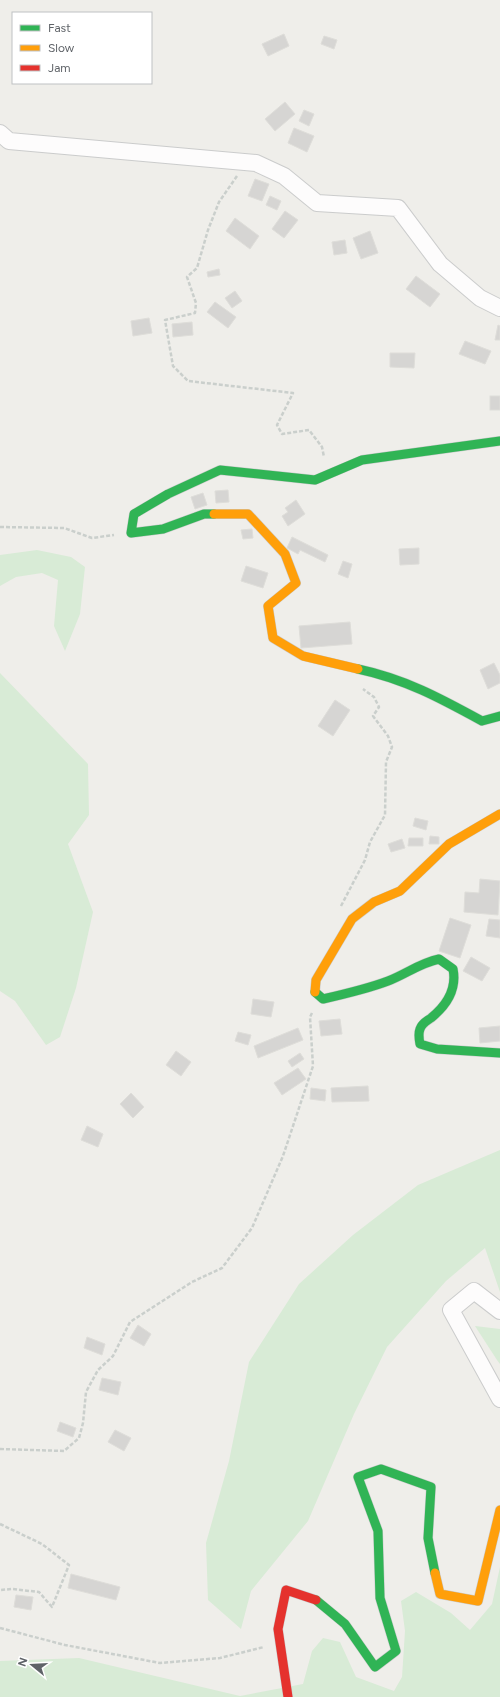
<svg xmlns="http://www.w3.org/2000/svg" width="500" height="1697" viewBox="0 0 500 1697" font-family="Figtree,sans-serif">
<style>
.green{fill:#d8ebd6}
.building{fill:#d6d5d3;stroke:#deddd9}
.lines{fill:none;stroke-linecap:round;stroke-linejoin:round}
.street-casing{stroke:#cbcccc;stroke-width:18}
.fast-casing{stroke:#cacacb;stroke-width:10}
.slow-casing{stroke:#cacacb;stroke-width:10}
.jam-casing{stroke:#cacacb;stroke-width:10}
.path{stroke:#cacfcc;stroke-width:2.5;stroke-dasharray:4 2;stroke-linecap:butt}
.street{stroke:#fdfcfc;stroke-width:16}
.fast{stroke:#30b455;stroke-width:9}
.slow{stroke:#ff9f0a;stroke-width:9}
.jam{stroke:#e5322d;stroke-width:9}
</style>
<rect width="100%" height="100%" fill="#efeeea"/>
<g class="green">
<polygon points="37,550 71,557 85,567 80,614 65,651 54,626 58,580 42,573 16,577 0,586 0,555"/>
<polygon points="0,673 88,764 89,815 68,844 93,912 76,988 60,1037 46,1045 15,1001 0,991"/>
<polygon points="500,1150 500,1292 485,1248 446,1281 387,1347 354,1414 308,1521 251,1591 241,1629 208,1600 206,1543 229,1461 249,1362 299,1284 353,1235 418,1185"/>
<polygon points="475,1326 500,1329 500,1364 497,1360"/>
<polygon points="500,1567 500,1697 0,1697 0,1661 79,1658 240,1696 303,1684 312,1651 323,1638 340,1642 356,1677 394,1691 402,1677 405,1631 401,1601 416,1592 451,1613 470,1630 492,1604"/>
</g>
<g class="building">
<polygon points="284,34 289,46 268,56 262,44"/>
<polygon points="324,36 337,40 334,49 321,44"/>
<polygon points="285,102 295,114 275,131 265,119"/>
<polygon points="304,110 314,114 309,126 299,121"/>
<polygon points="294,128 314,136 307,152 288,143"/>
<polygon points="255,179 269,184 262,201 248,196"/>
<polygon points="270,196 281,201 277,210 266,205"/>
<polygon points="285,211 298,220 284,238 272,229"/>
<polygon points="235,218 259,236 250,249 226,231"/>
<polygon points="370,231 378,253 361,259 353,238"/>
<polygon points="345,240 347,253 334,255 332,242"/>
<polygon points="219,269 220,275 208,277 207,272"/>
<polygon points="416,276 440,294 430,307 406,289"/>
<polygon points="235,291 242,301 232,308 225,298"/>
<polygon points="215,302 236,317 228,328 207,312"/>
<polygon points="149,318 152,333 133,336 131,321"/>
<polygon points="192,322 193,335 173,337 172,324"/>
<polygon points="498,325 500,326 500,340 495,340"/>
<polygon points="465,341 491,351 485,364 459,354"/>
<polygon points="390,353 415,353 414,368 390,367"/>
<rect x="490" y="396" width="10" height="14"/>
<polygon points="228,490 229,502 216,503 215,491"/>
<polygon points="203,493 207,505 195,509 191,497"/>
<polygon points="296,500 305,514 288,526 282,516 288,512 285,508"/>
<polygon points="252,529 253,538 243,539 241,530"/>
<polygon points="292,537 328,555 325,562 300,550 298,554 287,548"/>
<polygon points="419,548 419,564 400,565 399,549"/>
<polygon points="343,561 352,564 348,578 338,574"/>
<polygon points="246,566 268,573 263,588 241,581"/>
<polygon points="350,622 352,644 301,648 299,626"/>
<polygon points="494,663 500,675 500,683 488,689 480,670"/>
<polygon points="335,700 350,710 333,736 318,726"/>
<polygon points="415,818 428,821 426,830 413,826"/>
<polygon points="430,836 439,837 439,844 429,844"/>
<polygon points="409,838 423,838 423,846 408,846"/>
<polygon points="402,839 405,848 391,852 388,844"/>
<polygon points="480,879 500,881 498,915 464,912 465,892 479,893"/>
<polygon points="450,918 471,925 460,958 439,951"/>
<polygon points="489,919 500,920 500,938 486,936"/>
<polygon points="471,957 490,968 482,981 463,971"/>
<polygon points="253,999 274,1002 271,1017 251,1014"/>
<polygon points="340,1019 342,1034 321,1036 319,1021"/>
<polygon points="500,1026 500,1041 480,1043 479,1028"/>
<polygon points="298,1028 303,1040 258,1058 254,1046"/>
<polygon points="238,1032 251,1035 248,1045 235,1041"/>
<polygon points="176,1051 191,1062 181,1076 166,1065"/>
<polygon points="300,1053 304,1059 292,1067 288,1061"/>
<polygon points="298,1068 306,1079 282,1095 274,1083"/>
<polygon points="368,1086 369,1101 332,1102 331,1088"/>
<polygon points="311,1088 326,1090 325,1101 310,1099"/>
<polygon points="131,1093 144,1107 133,1118 120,1104"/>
<polygon points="87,1126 103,1134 98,1147 81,1140"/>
<polygon points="138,1325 151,1334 144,1346 130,1338"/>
<polygon points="87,1337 105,1344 102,1355 84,1348"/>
<polygon points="102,1378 121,1382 118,1395 99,1390"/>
<polygon points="60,1422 76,1428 73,1437 57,1431"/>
<polygon points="115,1430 131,1438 124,1451 108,1442"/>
<polygon points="71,1574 120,1587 116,1600 68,1588"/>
<polygon points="16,1595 33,1597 31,1610 14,1607"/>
</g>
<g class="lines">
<defs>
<g id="street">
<polyline points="0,133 9,141 256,163 284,176 317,203 398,208 440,264 480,298 500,308"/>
<polyline points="500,1311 474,1291 451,1310 500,1399"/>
</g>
<g id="fast">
<polyline points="214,514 204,514 163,529 131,533 134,514 168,494 220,470 315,480 362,460 500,441"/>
<path d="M 358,669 C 405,679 440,698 482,721 L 500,716"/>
<path d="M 315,992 L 323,999 C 345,994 367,989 388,981 C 406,974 420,963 439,959 L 453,969 C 457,989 447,1005 431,1018 C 427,1021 422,1023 420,1029 C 418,1034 419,1039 420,1044 L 437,1049 L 500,1053"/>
<polyline points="316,1600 345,1624 375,1667 396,1651 380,1598 378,1531 358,1477 381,1469 431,1487 428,1538 435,1573"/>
</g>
<g id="slow">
<polyline points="214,514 248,514 285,554 296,583 268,606 273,638 303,656 358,669"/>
<polyline points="315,992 316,980 352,919 374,902 400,891 449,844 500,814"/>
<polyline points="435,1573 440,1594 478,1601 500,1510"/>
</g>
<polyline id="jam" points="288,1697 278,1629 286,1590 316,1600"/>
</defs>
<use href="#street" class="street-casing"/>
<use href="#fast" class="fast-casing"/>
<use href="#slow" class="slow-casing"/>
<use href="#jam" class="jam-casing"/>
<g class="path">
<polyline points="237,176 219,202 208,230 197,268 187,277 196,303 195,313 165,320 173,366 188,381 293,393 277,425 282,434 309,430 322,447 324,457"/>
<polyline points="0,527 64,528 92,538 114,535"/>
<polyline points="341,906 365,860 370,842 385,815 386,762 392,747 388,736 373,716 379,707 374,697 363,689"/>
<polyline points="0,1449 64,1451 79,1438 83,1423 86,1392 98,1370 113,1356 130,1322 192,1282 222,1268 252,1228 283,1156 313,1066 310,1017 312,1013"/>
<polyline points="0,1524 42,1544 69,1565 52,1607 39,1592 12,1589 0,1590"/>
<polyline points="0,1628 65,1645 160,1663 220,1658 264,1647"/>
</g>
<use href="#street" class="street"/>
<use href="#fast" class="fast"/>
<use href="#slow" class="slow"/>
<use href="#jam" class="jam"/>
</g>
<rect x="12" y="12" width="140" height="72" fill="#ffffff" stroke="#bfc1c3"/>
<rect x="20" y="25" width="20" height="6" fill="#30b455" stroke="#bfc1c3"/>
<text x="48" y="32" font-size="12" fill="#5f6368">Fast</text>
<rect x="20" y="45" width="20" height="6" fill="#ff9f0a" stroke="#bfc1c3"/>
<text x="48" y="52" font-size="12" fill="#5f6368">Slow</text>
<rect x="20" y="65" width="20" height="6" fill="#e5322d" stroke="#bfc1c3"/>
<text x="48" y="72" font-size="12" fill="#5f6368">Jam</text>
<g transform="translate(32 1665) rotate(288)" stroke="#ffffff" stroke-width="3" paint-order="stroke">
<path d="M0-3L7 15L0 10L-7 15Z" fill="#5f6368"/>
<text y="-6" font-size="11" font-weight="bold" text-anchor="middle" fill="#5f6368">N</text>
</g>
</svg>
